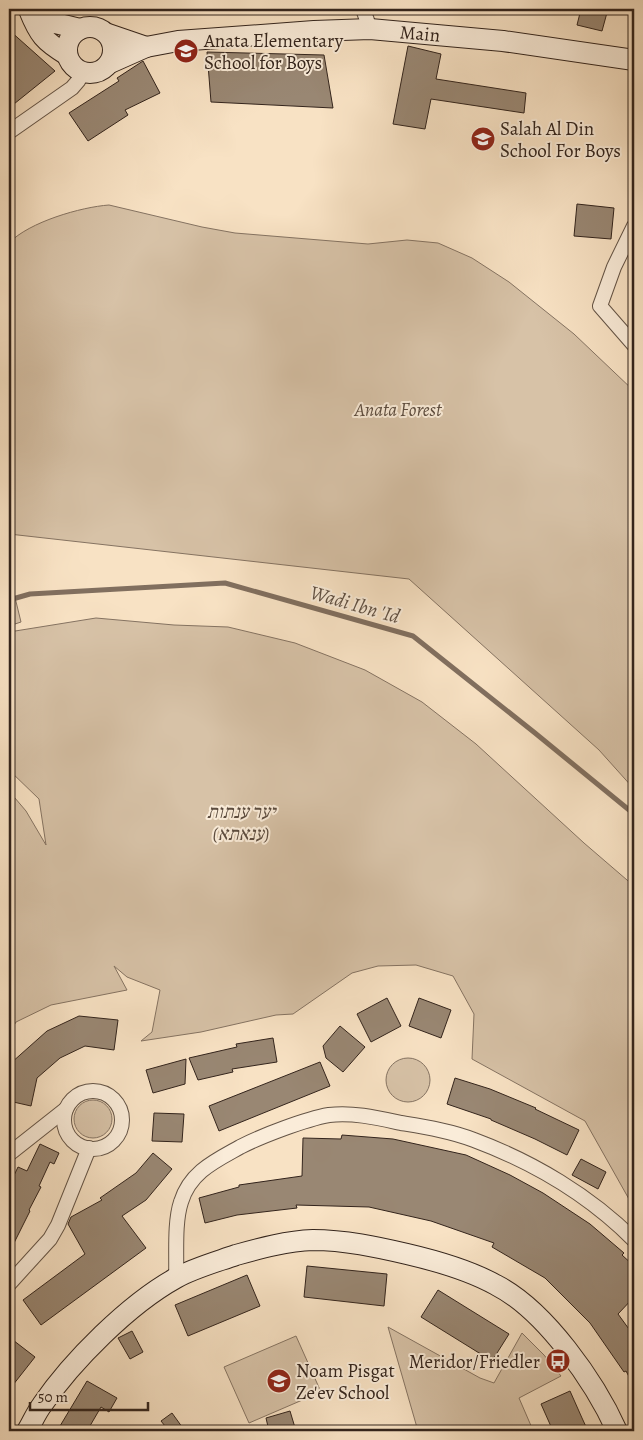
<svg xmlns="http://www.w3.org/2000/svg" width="643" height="1440" viewBox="0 0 643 1440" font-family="Alegreya,'Frank Ruhl Libre',serif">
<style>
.green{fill:#d7c2a7;stroke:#857362}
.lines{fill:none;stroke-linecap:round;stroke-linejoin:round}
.stream{stroke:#816f5f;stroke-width:5}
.building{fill:#998773;stroke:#33241c}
.street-casing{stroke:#645446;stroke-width:16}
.secondary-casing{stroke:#33241c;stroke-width:22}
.street{stroke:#faecd9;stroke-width:14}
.secondary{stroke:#faecd9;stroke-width:20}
.labels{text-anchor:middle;stroke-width:4;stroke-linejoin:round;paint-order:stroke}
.street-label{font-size:19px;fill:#33241c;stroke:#faecd9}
.poi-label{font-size:19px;fill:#33241c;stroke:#faecd9;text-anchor:start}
.park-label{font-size:19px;font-style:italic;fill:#5c4c3f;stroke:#faecd9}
.water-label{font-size:20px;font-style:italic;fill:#605043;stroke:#faecd9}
</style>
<rect width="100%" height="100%" fill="#f8e2c4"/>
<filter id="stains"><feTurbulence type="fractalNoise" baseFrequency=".004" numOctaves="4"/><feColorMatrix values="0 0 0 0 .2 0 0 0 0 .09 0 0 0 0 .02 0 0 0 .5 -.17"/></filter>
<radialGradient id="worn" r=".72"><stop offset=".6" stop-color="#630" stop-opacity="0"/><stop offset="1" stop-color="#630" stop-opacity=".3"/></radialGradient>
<g class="green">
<path d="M 109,205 L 202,227 L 235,233 L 368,244 L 407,240 L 438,243 L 472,258 L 509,282 L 574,334 L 634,391 L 634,789 L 599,750 L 409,579 L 9,534 L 9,243 C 29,222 81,207 109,205 Z"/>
<polygon points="9,573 21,622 9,626"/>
<polygon points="96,618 174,625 228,627 295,643 365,670 422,702 476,744 584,843 634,886 634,1208 585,1121 472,1059 474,1014 453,976 416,965 378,966 352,973 293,1014 276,1015 201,1032 141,1041 152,1032 160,990 127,977 114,966 127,990 51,1005 16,1022 9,1034 9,791 26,811 46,845 39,799 9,770 9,632"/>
<circle cx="408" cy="1080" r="22"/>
<circle cx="93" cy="1119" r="19"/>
<polygon points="388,1327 480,1378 494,1383 522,1333 544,1355 561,1376 519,1398 532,1428 520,1431 418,1431"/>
<polygon points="296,1336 321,1392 249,1423 224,1367"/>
</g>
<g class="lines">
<polyline class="stream" points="9,600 30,594 225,583 413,636 535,733 634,814"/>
</g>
<g class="building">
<polygon points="581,9 608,9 602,31 577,25"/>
<polygon points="9,30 55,71 9,108"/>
<polygon points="408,46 441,54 436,79 526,93 524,113 431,99 425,129 393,124"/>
<polygon points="207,52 324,55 333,108 211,102"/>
<polygon points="143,61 160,93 125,110 128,115 88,141 69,113 119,81 117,78"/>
<polygon points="577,204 614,208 611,239 574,236"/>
<polygon points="387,998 401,1026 371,1042 357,1014"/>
<polygon points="419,998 451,1010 441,1038 409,1026"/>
<polygon points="79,1016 118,1020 114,1050 85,1046 60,1058 37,1078 31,1106 9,1101 9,1073 11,1063 47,1031"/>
<polygon points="340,1026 365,1047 343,1072 326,1058 323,1046"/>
<polygon points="273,1038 277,1062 232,1069 233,1072 198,1080 189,1058 237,1047 236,1044"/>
<polygon points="186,1059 185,1084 153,1093 146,1070"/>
<polygon points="320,1062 330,1086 219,1131 209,1106"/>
<polygon points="455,1078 490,1089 536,1108 535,1109 579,1130 567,1155 535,1139 491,1120 491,1119 447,1104"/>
<polygon points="154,1113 184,1114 182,1142 152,1141"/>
<polygon points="342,1135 393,1139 466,1155 510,1175 543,1193 590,1224 624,1253 622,1255 634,1266 634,1297 618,1314 634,1336 634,1386 626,1371 624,1372 590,1323 545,1278 492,1247 494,1243 431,1221 369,1207 296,1205 297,1208 237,1215 205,1223 199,1198 239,1187 239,1185 302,1176 303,1138 341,1139"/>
<polygon points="40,1144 59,1153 54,1164 50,1162 39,1186 41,1187 29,1210 30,1211 9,1253 9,1186 18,1167 27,1171"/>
<polygon points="153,1153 172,1169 146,1200 122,1216 146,1248 41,1325 23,1300 85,1254 68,1224 71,1217 102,1200 100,1198 136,1173"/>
<polygon points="581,1159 606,1172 598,1189 572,1175"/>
<polygon points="307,1266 387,1274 384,1306 304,1297"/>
<polygon points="247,1275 260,1306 188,1336 175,1305"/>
<polygon points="438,1290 509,1334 492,1361 421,1317"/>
<polygon points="132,1331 143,1352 130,1359 118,1338"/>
<polygon points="9,1337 35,1357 9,1390"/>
<polygon points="87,1381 117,1398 109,1412 101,1407 87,1431 57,1431"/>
<polygon points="570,1391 582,1418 588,1431 553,1431 541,1404"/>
<polygon points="290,1411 296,1431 269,1431 266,1418"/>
<polygon points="172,1413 185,1431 169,1431 161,1421"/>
</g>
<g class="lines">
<defs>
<g id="street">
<polyline points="363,9 370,29"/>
<polyline points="9,132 72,88 78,81 83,72"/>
<polyline points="634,226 614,267 600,306 634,345"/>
<circle cx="93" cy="1120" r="29"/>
<polyline points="9,1154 66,1109"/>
<path d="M 176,1278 C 177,1256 174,1223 181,1202 C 190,1172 215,1161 240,1147 C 261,1136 306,1119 329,1115 C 353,1112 378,1118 401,1123 C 425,1127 451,1131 474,1140 C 533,1162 590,1196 634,1240"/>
<polyline points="9,1284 50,1239 58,1225 89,1148"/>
</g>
<g id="secondary">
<circle cx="90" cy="50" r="23"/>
<polyline points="108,34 146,47 110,63"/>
<polyline points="146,47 178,41 314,31 370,29 503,41 634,60"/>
<path d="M 67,55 C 44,41 39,35 29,10 L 47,21 L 80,29"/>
<path d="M 27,1431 C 32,1423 36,1413 42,1405 C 72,1361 129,1304 176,1278 C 194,1268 216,1262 236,1255 C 261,1248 287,1241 313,1240 C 345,1240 377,1247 407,1254 C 437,1261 469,1270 496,1285 C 545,1310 595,1382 617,1431"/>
</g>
</defs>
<use href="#street" class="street-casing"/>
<use href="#secondary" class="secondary-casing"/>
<use href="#street" class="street"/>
<use href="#secondary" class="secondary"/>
</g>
<defs>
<symbol id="school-disc" viewBox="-11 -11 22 22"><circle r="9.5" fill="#8f2418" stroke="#faecd9"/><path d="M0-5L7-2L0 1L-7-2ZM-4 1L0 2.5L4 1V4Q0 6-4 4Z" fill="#fff"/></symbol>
<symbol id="bus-disc" viewBox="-11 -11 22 22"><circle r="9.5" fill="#8f2418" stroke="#faecd9"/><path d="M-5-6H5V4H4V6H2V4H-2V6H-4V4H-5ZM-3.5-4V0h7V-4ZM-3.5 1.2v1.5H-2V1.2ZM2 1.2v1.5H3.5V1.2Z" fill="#fff"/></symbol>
</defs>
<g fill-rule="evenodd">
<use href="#school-disc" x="172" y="37" width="28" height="28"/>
<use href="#school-disc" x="469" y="125" width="28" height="28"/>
<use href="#bus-disc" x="544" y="1347" width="28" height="28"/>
<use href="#school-disc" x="265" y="1367" width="28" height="28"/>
</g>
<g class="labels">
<g class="street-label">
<text transform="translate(420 33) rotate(5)" y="7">Main</text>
</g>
<g class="poi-label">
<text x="204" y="47">Anata Elementary<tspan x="204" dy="22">School for Boys</tspan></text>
<text x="500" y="135">Salah Al Din<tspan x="500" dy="22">School For Boys</tspan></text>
<text x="540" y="1368" text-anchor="end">Meridor/Friedler</text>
<text x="296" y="1377">Noam Pisgat<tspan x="296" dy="22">Ze'ev School</tspan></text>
</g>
<g class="park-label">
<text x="398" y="416">Anata Forest</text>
<text x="241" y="818">יער ענתות<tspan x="241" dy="22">(ענאתא)</tspan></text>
</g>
<g class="water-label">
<text transform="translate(355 604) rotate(16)" y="7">Wadi Ibn 'Id</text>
</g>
</g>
<rect width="643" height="1440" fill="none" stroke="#f8e2c4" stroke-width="30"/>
<rect x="10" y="10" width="623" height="1420" fill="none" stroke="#33241c" stroke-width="2.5"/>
<rect x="15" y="15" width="613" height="1410" fill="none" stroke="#33241c"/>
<path d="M30 1402v8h118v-8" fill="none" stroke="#33241c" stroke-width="2.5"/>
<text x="38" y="1402" font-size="15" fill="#33241c" stroke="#faecd9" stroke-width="4" paint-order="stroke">50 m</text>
<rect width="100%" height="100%" filter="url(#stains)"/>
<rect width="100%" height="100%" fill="url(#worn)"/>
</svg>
